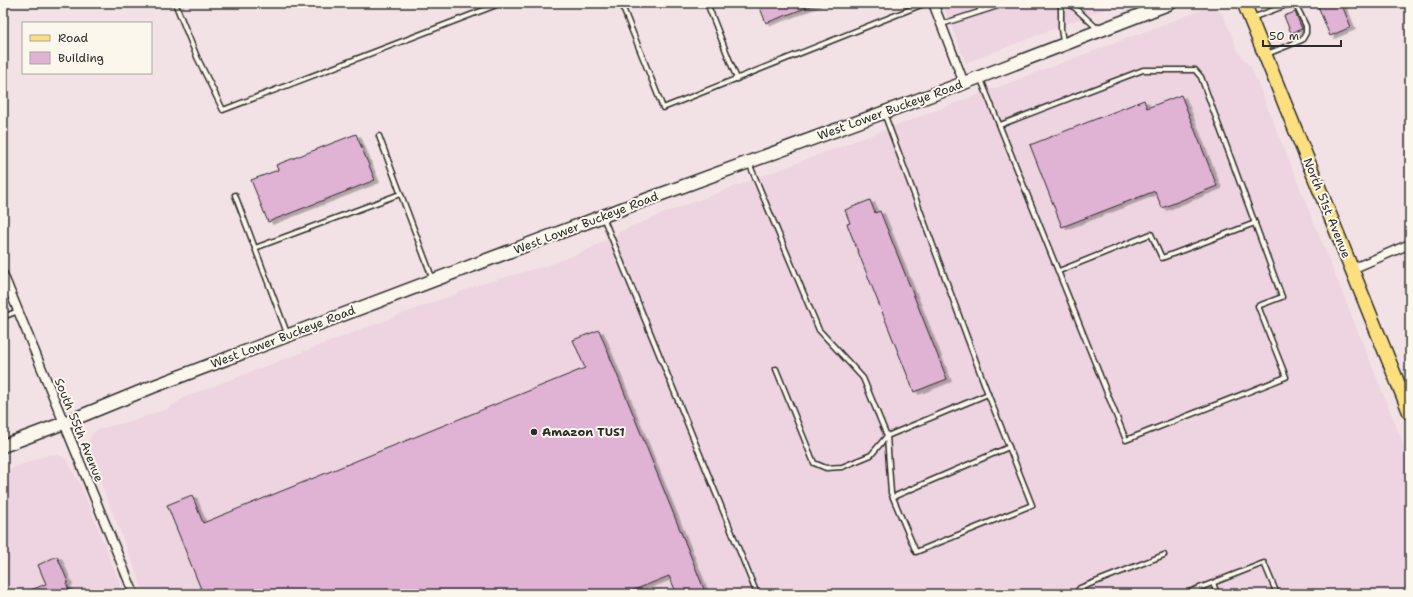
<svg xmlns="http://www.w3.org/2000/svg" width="1413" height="597" viewBox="0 0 1413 597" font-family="'Shantell Sans',sans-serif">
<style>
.built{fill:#edd4e0}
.building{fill:#e0b2d4;stroke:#2b2b2b;filter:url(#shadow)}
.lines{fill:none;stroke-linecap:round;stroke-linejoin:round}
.service-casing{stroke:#2b2b2b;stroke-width:7}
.minor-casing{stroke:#2b2b2b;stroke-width:11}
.secondary-casing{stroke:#2b2b2b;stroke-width:15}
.primary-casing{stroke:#2b2b2b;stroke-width:16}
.service{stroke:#fbf7ec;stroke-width:4}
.minor{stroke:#fbf7ec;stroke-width:8}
.secondary{stroke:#fbf7ec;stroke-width:12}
.primary{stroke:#fce080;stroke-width:13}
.poi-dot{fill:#2b2b2b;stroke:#fbf7ec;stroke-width:1.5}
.labels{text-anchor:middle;stroke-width:4;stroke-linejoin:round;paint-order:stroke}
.street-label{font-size:12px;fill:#2b2b2b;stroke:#fbf7ec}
.poi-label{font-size:12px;font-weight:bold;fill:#2b2b2b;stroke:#fbf7ec;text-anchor:start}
</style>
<defs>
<filter id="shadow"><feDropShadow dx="4.5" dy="2.5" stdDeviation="0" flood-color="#0004"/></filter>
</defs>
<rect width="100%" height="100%" fill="#f3e2e5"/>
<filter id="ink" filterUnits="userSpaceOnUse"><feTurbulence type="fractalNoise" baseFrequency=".025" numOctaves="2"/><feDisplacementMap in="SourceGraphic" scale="8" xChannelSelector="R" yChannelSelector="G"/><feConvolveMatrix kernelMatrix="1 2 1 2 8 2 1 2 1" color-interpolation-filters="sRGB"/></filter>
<g filter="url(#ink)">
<g class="built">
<polygon points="942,3 1120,3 966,63"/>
<polygon points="1212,8 1217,10 1223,15 1238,51 1252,69 1410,460 1410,594 145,594 98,476 88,446 89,440 93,433 99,429 135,420 167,409 185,397 478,285 548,265 587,250 628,228 662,214 1204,9"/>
<polygon points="50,454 58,455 63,457 67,460 81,486 124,594 3,594 3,472"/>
</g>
<g class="building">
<polygon points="758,3 815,3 816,4 766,23"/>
<polygon points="1325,3 1341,3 1351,27 1330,36 1318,6"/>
<polygon points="1295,12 1302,29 1291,33 1284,16"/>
<polygon points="1181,95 1217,186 1162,208 1155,191 1062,227 1030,145 1144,100 1147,108"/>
<polygon points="356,134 375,180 268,222 251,180 278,170 276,165"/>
<polygon points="870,200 875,213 880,211 947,379 914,392 847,224 850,223 845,210"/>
<polygon points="599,330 706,594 677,594 669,576 624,594 203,594 167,505 192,495 203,523 585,368 573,340"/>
<polygon points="57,556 68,582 66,583 71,594 21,594 46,584 38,565"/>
</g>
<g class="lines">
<defs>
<g id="service">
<polyline points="175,3 197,57 223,110 494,6 497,3"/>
<polyline points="621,3 663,108 926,3"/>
<polyline points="707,3 737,79"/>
<polyline points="977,3 981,11"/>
<polyline points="1061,3 1061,29 1063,42"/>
<polyline points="1066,3 1075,8 1098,29"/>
<polyline points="1252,18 1292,3"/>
<polyline points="942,24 1004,4"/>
<polyline points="1267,54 1302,40 1306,33 1306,26 1295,3"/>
<polyline points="980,77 1126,440 1286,377 1258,306 1282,297 1201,77 1195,70 1143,70 1000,125"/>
<polyline points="379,136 433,280"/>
<polyline points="749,163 819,330 863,378 887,436 988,394 884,113"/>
<polyline points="235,195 287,333"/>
<polyline points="603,217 757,594"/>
<polyline points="255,248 400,194"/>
<polyline points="1059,271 1151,234 1162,258 1255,223"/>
<polyline points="3,317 18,311"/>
<polyline points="776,369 814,463 826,468 842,467 871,455 887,436 891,493 916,552 1032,505 988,394"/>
<polyline points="893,497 1009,447"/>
<polyline points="1213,583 1217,594"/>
<polyline points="1075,594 1080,588 1164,555"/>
<polyline points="1184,594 1264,563 1277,594"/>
</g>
<g id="minor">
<polyline points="933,3 964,83"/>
<polyline points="1352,269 1410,244"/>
<polyline points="3,274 134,594"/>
</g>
<polyline id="secondary" points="3,446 64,423 152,387 640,202 964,83 1171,3"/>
<polyline id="primary" points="1244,3 1410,413"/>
</defs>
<use href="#service" class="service-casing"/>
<use href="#minor" class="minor-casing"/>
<use href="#secondary" class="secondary-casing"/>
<use href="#primary" class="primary-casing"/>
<use href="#service" class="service"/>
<use href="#minor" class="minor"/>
<use href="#secondary" class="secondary"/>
<use href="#primary" class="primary"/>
</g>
</g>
<circle class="poi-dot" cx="534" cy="432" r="4"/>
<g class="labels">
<g class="street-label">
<text transform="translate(890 110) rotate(-20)" y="4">West Lower Buckeye Road</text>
<text transform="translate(1327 208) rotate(68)" y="4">North 51st Avenue</text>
<text transform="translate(586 223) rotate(-21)" y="4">West Lower Buckeye Road</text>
<text transform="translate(283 337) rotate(-21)" y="4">West Lower Buckeye Road</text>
<text transform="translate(79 430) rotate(68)" y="4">South 55th Avenue</text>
</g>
<g class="poi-label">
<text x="542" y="436">Amazon TUS1</text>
</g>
</g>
<rect width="1413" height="597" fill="none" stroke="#fbf7ec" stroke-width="16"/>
<rect x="8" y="8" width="1397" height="581" fill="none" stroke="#2b2b2b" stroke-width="1.5" filter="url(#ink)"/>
<rect x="22" y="22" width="130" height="52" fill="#fbf7ec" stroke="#a8a59f"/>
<rect x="30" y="35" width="20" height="6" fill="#fce080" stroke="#a8a59f"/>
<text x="58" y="42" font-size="12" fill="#2b2b2b">Road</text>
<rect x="30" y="52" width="20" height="12" fill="#e0b2d4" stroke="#a8a59f"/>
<text x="58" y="62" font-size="12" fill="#2b2b2b">Building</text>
<path d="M1263 40v6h78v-6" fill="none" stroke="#2b2b2b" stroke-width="2"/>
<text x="1269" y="40" font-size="12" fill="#2b2b2b" stroke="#fbf7ec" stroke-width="3" paint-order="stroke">50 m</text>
</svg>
